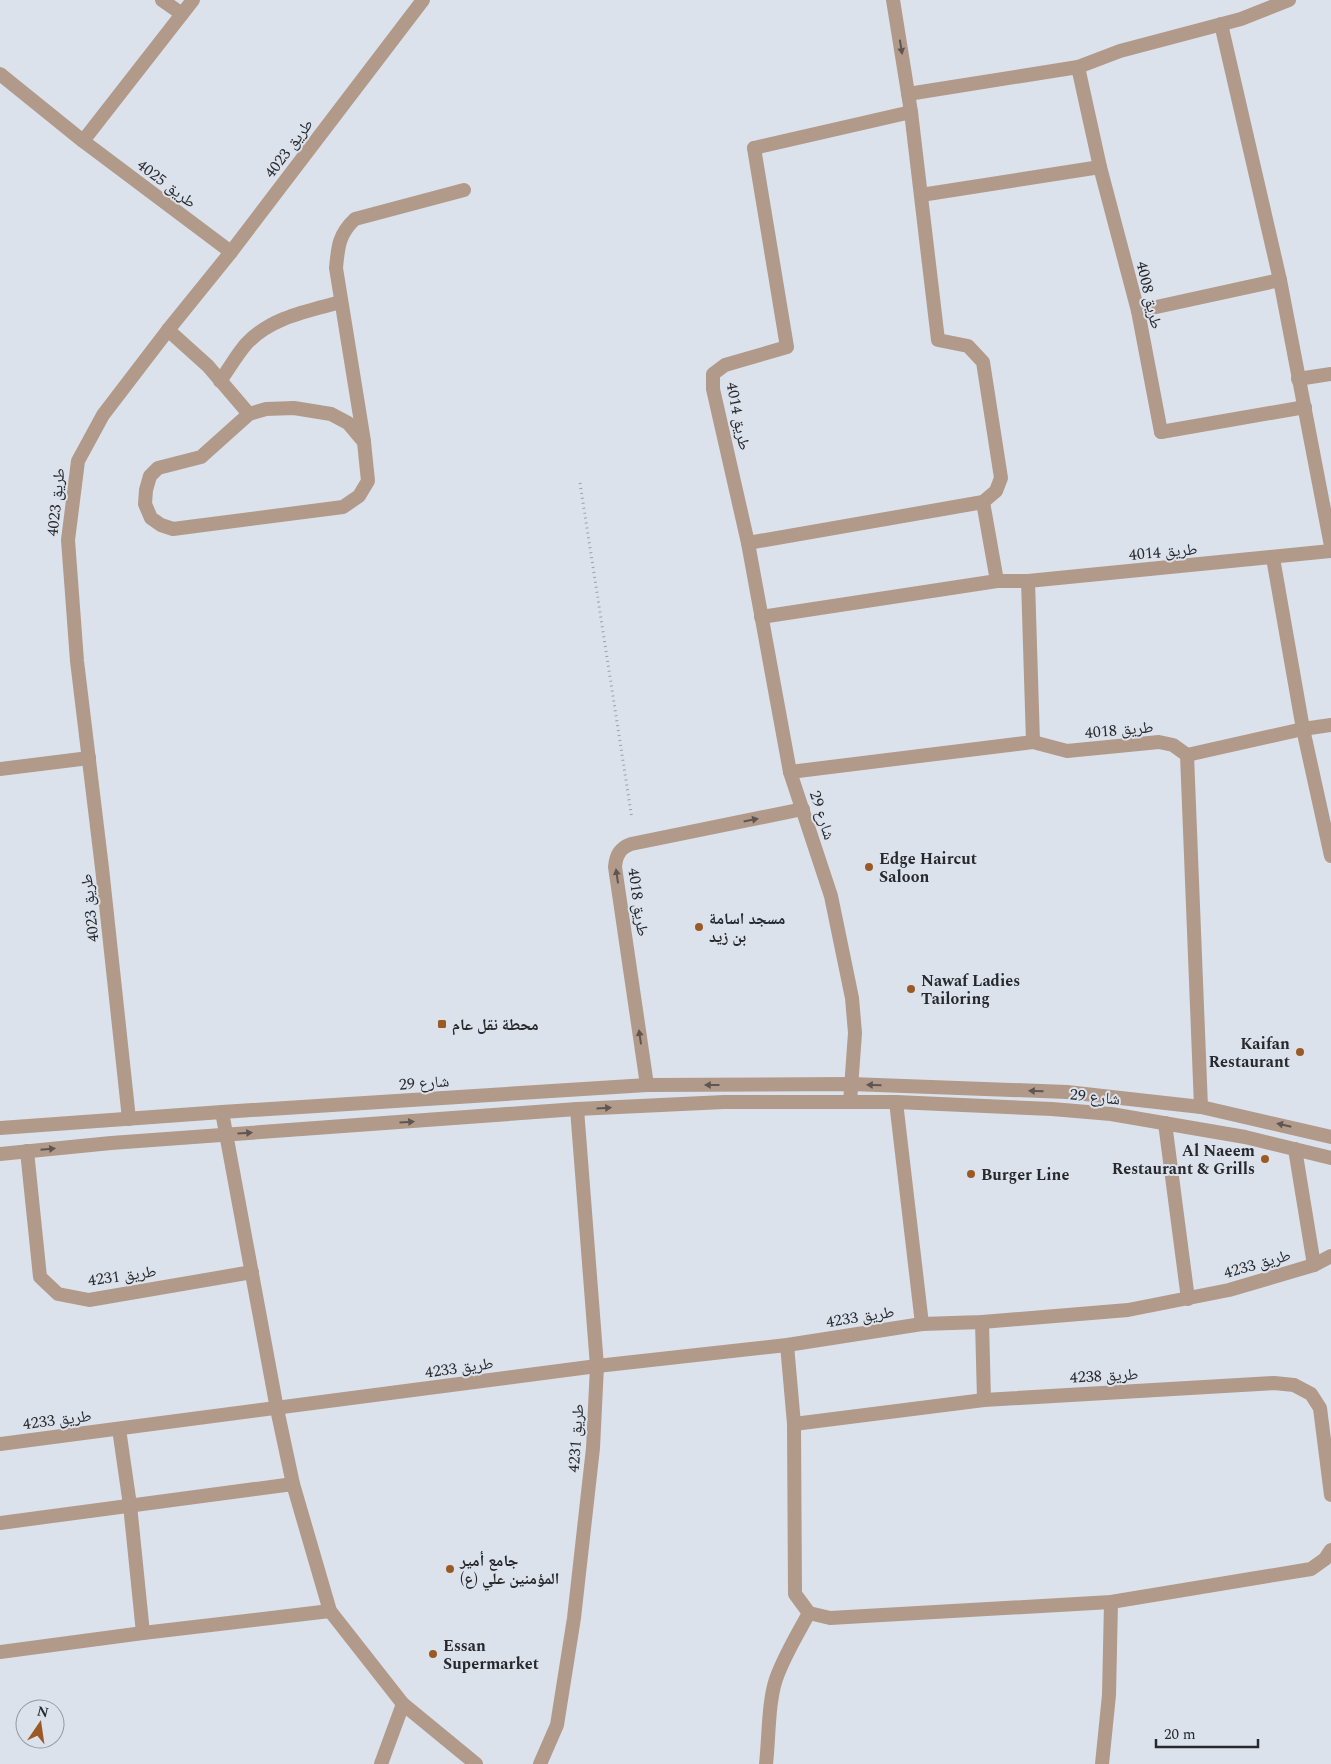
<svg xmlns="http://www.w3.org/2000/svg" width="1331" height="1764" viewBox="0 0 1331 1764" font-family="Spectral,'Noto Naskh Arabic',serif">
<style>
.lines{fill:none;stroke-linecap:round;stroke-linejoin:round}
.path{stroke:#9ca0a8;stroke-width:3;stroke-dasharray:1 4;stroke-linecap:butt}
.service{stroke:#b29a8a;stroke-width:14}
.minor{stroke:#b29a8a;stroke-width:14}
.tertiary{stroke:#b29a8a;stroke-width:14}
.oneway{fill:#5f5652}
.poi-dot{fill:#9b5a25;stroke:#dce2ec;stroke-width:2}
.labels{text-anchor:middle;stroke-width:4;stroke-linejoin:round;paint-order:stroke}
.street-label{font-size:16px;fill:#27292d;stroke:#dce2ec}
.poi-label{font-size:16px;font-weight:bold;fill:#27292d;stroke:#dce2ec;text-anchor:start}
</style>
<rect width="100%" height="100%" fill="#dce2ec"/>
<g class="lines">
<polyline class="path" points="580,483 632,819"/>
<g class="service">
<polyline points="162,0 182,14"/>
<polyline points="1221,24 1280,280 1331,546"/>
<polyline points="83,141 193,0"/>
<polyline points="754,148 911,112"/>
<polyline points="1138,311 1280,280"/>
<polyline points="168,330 208,366 249,414"/>
<polyline points="1298,379 1331,374"/>
<path d="M 220,381 C 229,369 237,354 247,343 C 272,317 308,311 341,302"/>
<polygon points="294,408 331,414 348,423 364,442 368,481 359,496 343,507 173,529 161,525 151,518 145,504 146,490 150,476 158,468 201,457 249,414 266,409"/>
<polyline points="1161,432 1305,407"/>
<path d="M 364,441 L 336,268 C 338,246 339,234 355,219 L 464,190"/>
<polyline points="1273,558 1303,729 1331,856"/>
<polyline points="1028,581 1033,742"/>
<polyline points="1187,755 1303,729 1331,725"/>
<polyline points="1295,1149 1314,1265"/>
<path d="M 766,1764 C 769,1738 768,1703 776,1679 C 784,1656 797,1635 809,1613"/>
</g>
<g class="minor">
<polyline points="1078,67 1120,51 1241,19 1289,0"/>
<polyline points="0,74 83,141 231,252"/>
<polyline points="908,94 1078,67 1100,167 921,195"/>
<polyline points="1100,167 1138,311 1161,432"/>
<polyline points="748,543 713,389 713,374 725,365 787,347 754,148"/>
<polyline points="997,581 1028,581 1331,551"/>
<polyline points="761,617 997,581 983,502"/>
<polyline points="0,769 89,758"/>
<polyline points="790,772 1033,742 1067,751 1159,742 1173,745 1187,755 1201,1107"/>
<path d="M 647,1085 L 615,867 C 616,855 620,848 631,844 L 803,809"/>
<polyline points="850,1102 855,1033 852,998 831,896 790,772 748,543 983,502 996,491 1001,478 983,362 968,346 938,340 911,112 893,0"/>
<polyline points="896,1102 922,1324"/>
<polyline points="129,1119 102,868 77,661 68,540 78,461 103,415 168,330 231,252 423,0"/>
<polyline points="1165,1123 1188,1299"/>
<polyline points="27,1151 40,1277 58,1294 89,1300 252,1272"/>
<polyline points="982,1322 984,1400"/>
<polyline points="787,1345 794,1424 795,1594 809,1613 830,1618 1111,1602 1311,1569 1325,1559 1331,1550"/>
<polyline points="794,1424 984,1400 1274,1383 1294,1385 1311,1394 1320,1408 1331,1495"/>
<polyline points="119,1429 130,1505 143,1633"/>
<polyline points="0,1444 597,1366 787,1345 922,1324 982,1322 1128,1310 1229,1290 1314,1265 1331,1256"/>
<polyline points="0,1523 293,1484"/>
<polyline points="0,1652 143,1633 330,1611"/>
<polyline points="381,1764 403,1704"/>
<polyline points="540,1764 557,1725 574,1618 593,1448 597,1366 577,1109"/>
<polyline points="1102,1764 1109,1695 1111,1602"/>
</g>
<g class="tertiary">
<polyline points="222,1112 277,1409 293,1484 330,1611 403,1704 476,1764"/>
<polyline points="0,1128 222,1112 647,1085 851,1084 1067,1092 1201,1107 1331,1137"/>
<polyline points="0,1154 111,1143 577,1109 724,1102 896,1102 1052,1109 1111,1114 1245,1137 1331,1158"/>
</g>
</g>
<defs><path id="oneway-solid" d="M-6-.8H1V-3.2L6.5 0L1 3.2V.8H-6Z" transform="scale(1.25)"/></defs>
<g class="oneway">
<use href="#oneway-solid" transform="translate(901 47) rotate(81)"/>
<use href="#oneway-solid" transform="translate(751 820) rotate(-11)"/>
<use href="#oneway-solid" transform="translate(617 876) rotate(-98)"/>
<use href="#oneway-solid" transform="translate(640 1037) rotate(-98)"/>
<use href="#oneway-solid" transform="translate(712 1085) rotate(180)"/>
<use href="#oneway-solid" transform="translate(874 1085) rotate(-178)"/>
<use href="#oneway-solid" transform="translate(1036 1091) rotate(-178)"/>
<use href="#oneway-solid" transform="translate(604 1108) rotate(-3)"/>
<use href="#oneway-solid" transform="translate(407 1122) rotate(-4)"/>
<use href="#oneway-solid" transform="translate(1284 1125) rotate(-167)"/>
<use href="#oneway-solid" transform="translate(245 1133) rotate(-4)"/>
<use href="#oneway-solid" transform="translate(48 1149) rotate(-5)"/>
</g>
<g class="poi-dot">
<circle cx="869" cy="867" r="5"/>
<circle cx="699" cy="927" r="5"/>
<circle cx="911" cy="989" r="5"/>
<rect x="437" y="1019" width="10" height="10" rx="2.5"/>
<circle cx="1300" cy="1052" r="5"/>
<circle cx="1265" cy="1159" r="5"/>
<circle cx="971" cy="1174" r="5"/>
<circle cx="450" cy="1569" r="5"/>
<circle cx="433" cy="1654" r="5"/>
</g>
<g class="labels">
<g class="street-label">
<text transform="translate(288 148) rotate(-53)" y="6">طريق 4023</text>
<text transform="translate(167 183) rotate(37)" y="6">طريق 4025</text>
<text transform="translate(1150 295) rotate(77)" y="6">طريق 4008</text>
<text transform="translate(739 416) rotate(79)" y="6">طريق 4014</text>
<text transform="translate(55 502) rotate(-84)" y="6">طريق 4023</text>
<text transform="translate(1163 551) rotate(-5)" y="6">طريق 4014</text>
<text transform="translate(1119 729) rotate(-5)" y="6">طريق 4018</text>
<text transform="translate(823 815) rotate(72)" y="6">شارع 29</text>
<text transform="translate(639 902) rotate(82)" y="6">طريق 4018</text>
<text transform="translate(89 908) rotate(-96)" y="6">طريق 4023</text>
<text transform="translate(424 1082) rotate(-4)" y="6">شارع 29</text>
<text transform="translate(1095 1096) rotate(6)" y="6">شارع 29</text>
<text transform="translate(1257 1263) rotate(-16)" y="6">طريق 4233</text>
<text transform="translate(122 1275) rotate(-8)" y="6">طريق 4231</text>
<text transform="translate(860 1316) rotate(-9)" y="6">طريق 4233</text>
<text transform="translate(459 1367) rotate(-8)" y="6">طريق 4233</text>
<text transform="translate(1104 1375) rotate(-3)" y="6">طريق 4238</text>
<text transform="translate(57 1419) rotate(-7)" y="6">طريق 4233</text>
<text transform="translate(575 1438) rotate(-86)" y="6">طريق 4231</text>
</g>
<g class="poi-label">
<text x="879" y="864">Edge Haircut<tspan x="879" dy="18">Saloon</tspan></text>
<text x="709" y="924">مسجد اسامة<tspan x="709" dy="18">بن زيد</tspan></text>
<text x="921" y="986">Nawaf Ladies<tspan x="921" dy="18">Tailoring</tspan></text>
<text x="452" y="1030">محطة نقل عام</text>
<text x="1290" y="1049" text-anchor="end">Kaifan<tspan x="1290" dy="18">Restaurant</tspan></text>
<text x="1255" y="1156" text-anchor="end">Al Naeem<tspan x="1255" dy="18">Restaurant &amp; Grills</tspan></text>
<text x="981" y="1180">Burger Line</text>
<text x="460" y="1566">جامع أمير<tspan x="460" dy="18">المؤمنين علي (ع)</tspan></text>
<text x="443" y="1651">Essan<tspan x="443" dy="18">Supermarket</tspan></text>
</g>
</g>
<g transform="translate(40 1724) rotate(13)"><circle r="24" fill="#dce2ec" stroke="#9498a0"/>
<path d="M0-4L9 19L0 12L-9 19Z" fill="#9b5a25"/>
<text y="-8" font-size="14" font-weight="bold" text-anchor="middle" fill="#27292d">N</text>
</g>
<path d="M1156 1739v8h102v-8" fill="none" stroke="#27292d" stroke-width="2.5"/>
<text x="1164" y="1739" font-size="15" fill="#27292d" stroke="#dce2ec" stroke-width="4" paint-order="stroke">20 m</text>
</svg>
